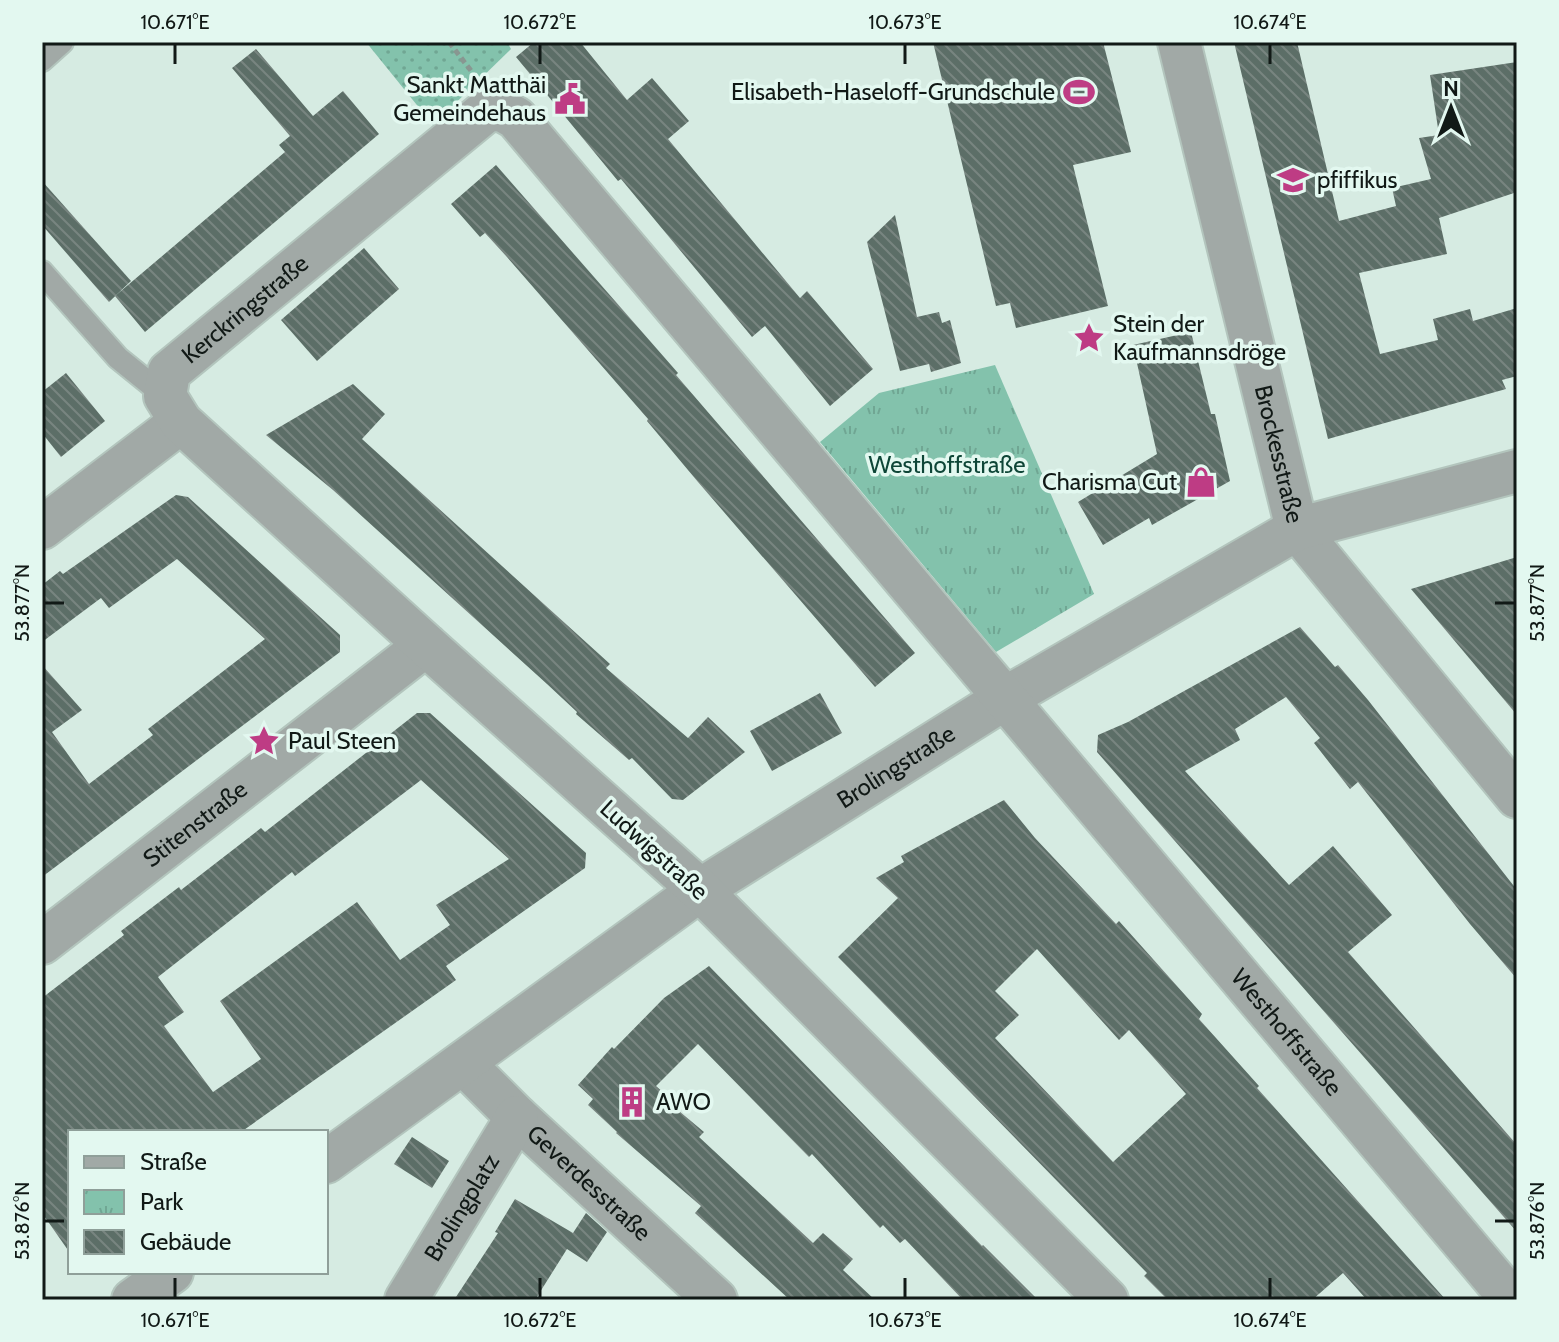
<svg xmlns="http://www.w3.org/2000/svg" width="1559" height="1342" viewBox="0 0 1559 1342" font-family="Cabin,sans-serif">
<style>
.grass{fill:url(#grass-dots)}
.park{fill:url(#park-tufts)}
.building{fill:url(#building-back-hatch);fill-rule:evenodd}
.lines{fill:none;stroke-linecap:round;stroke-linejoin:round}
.lane-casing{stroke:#b3c5bd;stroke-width:26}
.street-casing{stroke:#b3c5bd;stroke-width:46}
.path{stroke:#889791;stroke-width:5;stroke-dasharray:6 4;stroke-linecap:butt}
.lane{stroke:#a1a9a6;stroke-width:22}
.street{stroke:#a1a9a6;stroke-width:42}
.ticks{fill:none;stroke:#111916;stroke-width:3}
.labels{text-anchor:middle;stroke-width:7;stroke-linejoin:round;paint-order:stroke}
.poi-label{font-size:24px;fill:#111916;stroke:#e3f8f0;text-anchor:start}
.street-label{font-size:24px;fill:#111916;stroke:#e3f8f0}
.park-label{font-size:24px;fill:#0e4637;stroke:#e3f8f0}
.neatline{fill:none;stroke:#111916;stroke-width:3}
.ticks-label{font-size:20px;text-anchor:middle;fill:#111916}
</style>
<defs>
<pattern id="grass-dots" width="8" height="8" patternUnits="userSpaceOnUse" patternTransform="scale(2)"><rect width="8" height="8" fill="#83c2ac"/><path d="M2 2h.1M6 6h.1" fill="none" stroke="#70a693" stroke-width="1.8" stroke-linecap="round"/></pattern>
<pattern id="park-tufts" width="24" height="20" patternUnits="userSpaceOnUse" patternTransform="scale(2)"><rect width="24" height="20" fill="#83c2ac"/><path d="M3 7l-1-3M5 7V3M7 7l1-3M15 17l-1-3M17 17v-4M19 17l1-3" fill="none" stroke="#70a693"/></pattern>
<pattern id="building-back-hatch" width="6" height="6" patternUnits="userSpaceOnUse" patternTransform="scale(2)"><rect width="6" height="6" fill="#5c6e67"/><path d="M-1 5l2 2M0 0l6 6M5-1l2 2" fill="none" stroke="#788580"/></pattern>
</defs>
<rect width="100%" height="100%" fill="#d6ebe2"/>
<polygon class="grass" points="366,42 507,42 511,49 433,125"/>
<polygon class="park" points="995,365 1094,594 996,652 820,442 879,393"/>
<g class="building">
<polygon points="534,42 580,42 627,100 652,78 689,121 668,139 800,298 807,291 873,369 830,406 765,326 752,337 621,179 618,181 516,57"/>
<polygon points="933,42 1103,42 1131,152 1073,165 1108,306 1016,328 1010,303 996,306"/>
<polygon points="1234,42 1297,42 1339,221 1396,206 1392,188 1431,179 1419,138 1439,135 1430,75 1517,62 1517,192 1439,218 1447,254 1359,273 1380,354 1438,340 1433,319 1470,309 1473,321 1517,308 1517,376 1502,380 1506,389 1328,439"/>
<polygon points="256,49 313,116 343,91 379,134 145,332 115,296 285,152 279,145 290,136 232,68"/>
<polygon points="496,165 678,373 676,375 915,653 875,687 698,482 647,421 648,419 507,257 485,233 480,237 451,204"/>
<polygon points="42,181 131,281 109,302 42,225"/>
<polygon points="895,215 917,317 939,312 942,323 950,320 961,363 931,372 929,364 900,371 867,242"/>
<polygon points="364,248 399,289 317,361 281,320"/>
<polygon points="1191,332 1211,414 1215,414 1230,481 1152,525 1149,518 1103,545 1078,502 1157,454 1133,345"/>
<polygon points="66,373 105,421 61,457 42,433 42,392"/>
<polygon points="353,384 385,414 362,439 610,664 606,668 688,738 708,717 745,752 683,800 672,799 632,758 629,760 576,714 577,712 547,684 333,490 266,435"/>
<polygon points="176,495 188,497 340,635 340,652 42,877 42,665 82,710 52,732 89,784 153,735 148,729 265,639 177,559 109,608 101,598 42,642 42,585 60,571 63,574"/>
<polygon points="1517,557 1517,715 1411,589"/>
<polygon points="1300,627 1335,667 1338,665 1368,700 1517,890 1517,979 1470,924 1358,782 1350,789 1314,743 1320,738 1286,697 1235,729 1240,740 1185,771 1289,885 1333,846 1392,915 1348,952 1517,1145 1517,1232 1097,752 1098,735 1128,722"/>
<polygon points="820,693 842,733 772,771 750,731"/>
<path d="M 417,713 L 430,713 L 586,853 L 585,868 L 446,966 L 456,980 L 241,1132 L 70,1132 L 70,1253 L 42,1213 L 42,998 L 124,935 L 121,931 L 179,887 L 181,890 L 261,828 L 265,832 ZM 421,780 L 509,859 L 436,905 L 450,925 L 400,960 L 357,902 L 220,1001 L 261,1059 L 213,1092 L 164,1026 L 184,1012 L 158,977 L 292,872 L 295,876 Z"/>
<path d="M 1004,800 L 1035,838 L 1116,924 L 1119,921 L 1202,1014 L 1199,1019 L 1259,1086 L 1257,1088 L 1446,1300 L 1367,1300 L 1343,1273 L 1312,1300 L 1168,1300 L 1144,1276 L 1147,1273 L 838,957 L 898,898 L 876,878 L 904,862 L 901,856 ZM 1037,949 L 1119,1040 L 1129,1030 L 1186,1094 L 1113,1162 L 995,1038 L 1019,1015 L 995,991 Z"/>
<polygon points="709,966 982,1246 983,1245 1038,1300 963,1300 905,1239 900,1243 883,1225 880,1228 812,1154 809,1157 698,1044 656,1086 676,1104 673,1106 704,1132 699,1137 813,1243 823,1233 853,1259 843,1270 875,1300 790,1300 695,1213 701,1206 616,1133 617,1132 588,1105 593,1099 578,1085 612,1047 614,1049 664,998"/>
<polygon points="412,1137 449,1161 432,1188 394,1164"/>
<polygon points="515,1199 573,1233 586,1213 607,1232 587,1262 567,1249 535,1300 454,1300 498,1233 495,1232"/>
</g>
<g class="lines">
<defs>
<g id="lane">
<polyline points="42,60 62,42"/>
<polyline points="42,272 118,358 165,396"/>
</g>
<g id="street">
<path id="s1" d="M 1179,42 L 1297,529 L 1517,797"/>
<polyline points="42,528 181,422"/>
<path id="s2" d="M 42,943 L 426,645"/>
<path id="s3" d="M 463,1063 L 517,1117 L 716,1300"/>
<path id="s4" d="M 326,1162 L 700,890 L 1004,699 L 1297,529 L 1517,471"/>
<polyline points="133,1300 172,1272"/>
<path id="s5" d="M 406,1300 L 517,1117"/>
<path id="s6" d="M 1107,1300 L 700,890 L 426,645 L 181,422 L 165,396 L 169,372 L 485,112 L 500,109 L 516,118 L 1512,1300"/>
</g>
</defs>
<use href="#lane" class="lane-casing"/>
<use href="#street" class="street-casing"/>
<polyline class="path" points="449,42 475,76"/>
<use href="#lane" class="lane"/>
<use href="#street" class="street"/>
</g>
<path class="ticks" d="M 175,44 L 175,64M 540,44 L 540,64M 905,44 L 905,64M 1270,44 L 1270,64M 44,603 L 64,603M 1495,603 L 1515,603M 44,1221 L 64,1221M 1495,1221 L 1515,1221M 175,1278 L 175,1298M 540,1278 L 540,1298M 905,1278 L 905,1298M 1270,1278 L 1270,1298"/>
<defs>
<symbol id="stadium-bare" viewBox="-9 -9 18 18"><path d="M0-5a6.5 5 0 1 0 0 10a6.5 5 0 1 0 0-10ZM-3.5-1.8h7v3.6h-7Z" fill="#be3c84" stroke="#e3f8f0" stroke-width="2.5" paint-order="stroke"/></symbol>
<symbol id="civic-bare" viewBox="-9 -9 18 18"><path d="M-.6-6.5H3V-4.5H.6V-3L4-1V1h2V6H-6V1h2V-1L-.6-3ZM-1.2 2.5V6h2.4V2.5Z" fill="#be3c84" stroke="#e3f8f0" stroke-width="2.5" paint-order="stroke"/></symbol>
<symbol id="school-bare" viewBox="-9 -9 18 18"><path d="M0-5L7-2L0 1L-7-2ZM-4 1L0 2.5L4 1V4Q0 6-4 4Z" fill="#be3c84" stroke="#e3f8f0" stroke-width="2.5" paint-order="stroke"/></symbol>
<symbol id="sight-bare" viewBox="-9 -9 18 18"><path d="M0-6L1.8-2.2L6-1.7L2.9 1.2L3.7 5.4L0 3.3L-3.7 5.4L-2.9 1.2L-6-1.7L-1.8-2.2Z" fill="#be3c84" stroke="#e3f8f0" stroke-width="2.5" paint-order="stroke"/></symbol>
<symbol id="shop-bare" viewBox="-9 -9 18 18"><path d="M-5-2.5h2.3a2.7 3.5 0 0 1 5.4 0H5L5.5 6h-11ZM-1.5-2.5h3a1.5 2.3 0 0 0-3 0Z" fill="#be3c84" stroke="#e3f8f0" stroke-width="2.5" paint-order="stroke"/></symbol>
<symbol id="building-bare" viewBox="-9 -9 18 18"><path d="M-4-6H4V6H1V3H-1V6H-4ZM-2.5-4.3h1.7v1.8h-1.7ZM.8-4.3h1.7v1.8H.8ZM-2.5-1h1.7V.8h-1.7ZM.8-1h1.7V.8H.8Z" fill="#be3c84" stroke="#e3f8f0" stroke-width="2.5" paint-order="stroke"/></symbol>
</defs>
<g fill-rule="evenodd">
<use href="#stadium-bare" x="1057" y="70" width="44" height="44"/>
<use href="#civic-bare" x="548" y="77" width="44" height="44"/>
<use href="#school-bare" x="1271" y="158" width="44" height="44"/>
<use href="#sight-bare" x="1067" y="316" width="44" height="44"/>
<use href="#shop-bare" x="1179" y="460" width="44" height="44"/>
<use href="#sight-bare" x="242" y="719" width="44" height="44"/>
<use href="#building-bare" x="610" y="1080" width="44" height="44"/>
</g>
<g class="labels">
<g class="poi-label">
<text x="546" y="93" text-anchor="end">Sankt Matthäi<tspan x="546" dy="28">Gemeindehaus</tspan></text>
<text x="1055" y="100" text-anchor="end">Elisabeth-Haseloff-Grundschule</text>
<text x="1317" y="188">pfiffikus</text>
<text x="1113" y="332">Stein der<tspan x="1113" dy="28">Kaufmannsdröge</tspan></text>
<text x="1177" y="490" text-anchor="end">Charisma Cut</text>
<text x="288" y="749">Paul Steen</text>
<text x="656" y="1110">AWO</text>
</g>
<g class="street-label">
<text dy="8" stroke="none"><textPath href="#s6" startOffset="1430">Kerckringstraße</textPath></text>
<text dy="8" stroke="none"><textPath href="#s1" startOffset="424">Brockesstraße</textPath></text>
<text dy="8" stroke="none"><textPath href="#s4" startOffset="694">Brolingstraße</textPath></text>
<text dy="8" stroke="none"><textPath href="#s2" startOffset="194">Stitenstraße</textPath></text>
<text transform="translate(654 850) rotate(42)" y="8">Ludwigstraße</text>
<text dy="8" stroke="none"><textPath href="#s6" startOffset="2970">Westhoffstraße</textPath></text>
<text dy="8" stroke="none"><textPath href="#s3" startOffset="174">Geverdesstraße</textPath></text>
<text dy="8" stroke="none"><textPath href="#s5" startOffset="108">Brolingplatz</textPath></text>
</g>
<g class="park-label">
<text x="947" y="473">Westhoffstraße</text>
</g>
</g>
<rect width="1559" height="1342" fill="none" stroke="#e3f8f0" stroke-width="88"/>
<rect x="68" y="1130" width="260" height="144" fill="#e3f8f0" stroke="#8f9f99" stroke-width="2"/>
<rect x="84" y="1156" width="40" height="12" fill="#a1a9a6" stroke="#8f9f99" stroke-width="2"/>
<text x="140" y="1170" font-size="24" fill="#111916">Straße</text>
<rect x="84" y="1190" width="40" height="24" fill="url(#park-tufts)" stroke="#8f9f99" stroke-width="2"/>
<text x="140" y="1210" font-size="24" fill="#111916">Park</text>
<rect x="84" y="1230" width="40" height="24" fill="url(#building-back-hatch)" stroke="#8f9f99" stroke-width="2"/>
<text x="140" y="1250" font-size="24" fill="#111916">Gebäude</text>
<g transform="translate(1451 108)" stroke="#e3f8f0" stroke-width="6" paint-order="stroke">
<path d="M0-6L14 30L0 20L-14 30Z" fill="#111916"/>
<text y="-12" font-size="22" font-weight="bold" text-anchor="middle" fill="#111916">N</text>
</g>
<rect x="44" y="44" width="1471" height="1254" class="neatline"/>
<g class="ticks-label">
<text x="175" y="29">10.671°E</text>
<text x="540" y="29">10.672°E</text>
<text x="905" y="29">10.673°E</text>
<text x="1270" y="29">10.674°E</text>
<text transform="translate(22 603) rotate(-90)" y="7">53.877°N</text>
<text transform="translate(1537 603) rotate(-90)" y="7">53.877°N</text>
<text transform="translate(22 1221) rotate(-90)" y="7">53.876°N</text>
<text transform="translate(1537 1221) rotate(-90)" y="7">53.876°N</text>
<text x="175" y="1327">10.671°E</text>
<text x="540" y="1327">10.672°E</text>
<text x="905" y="1327">10.673°E</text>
<text x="1270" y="1327">10.674°E</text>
</g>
</svg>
